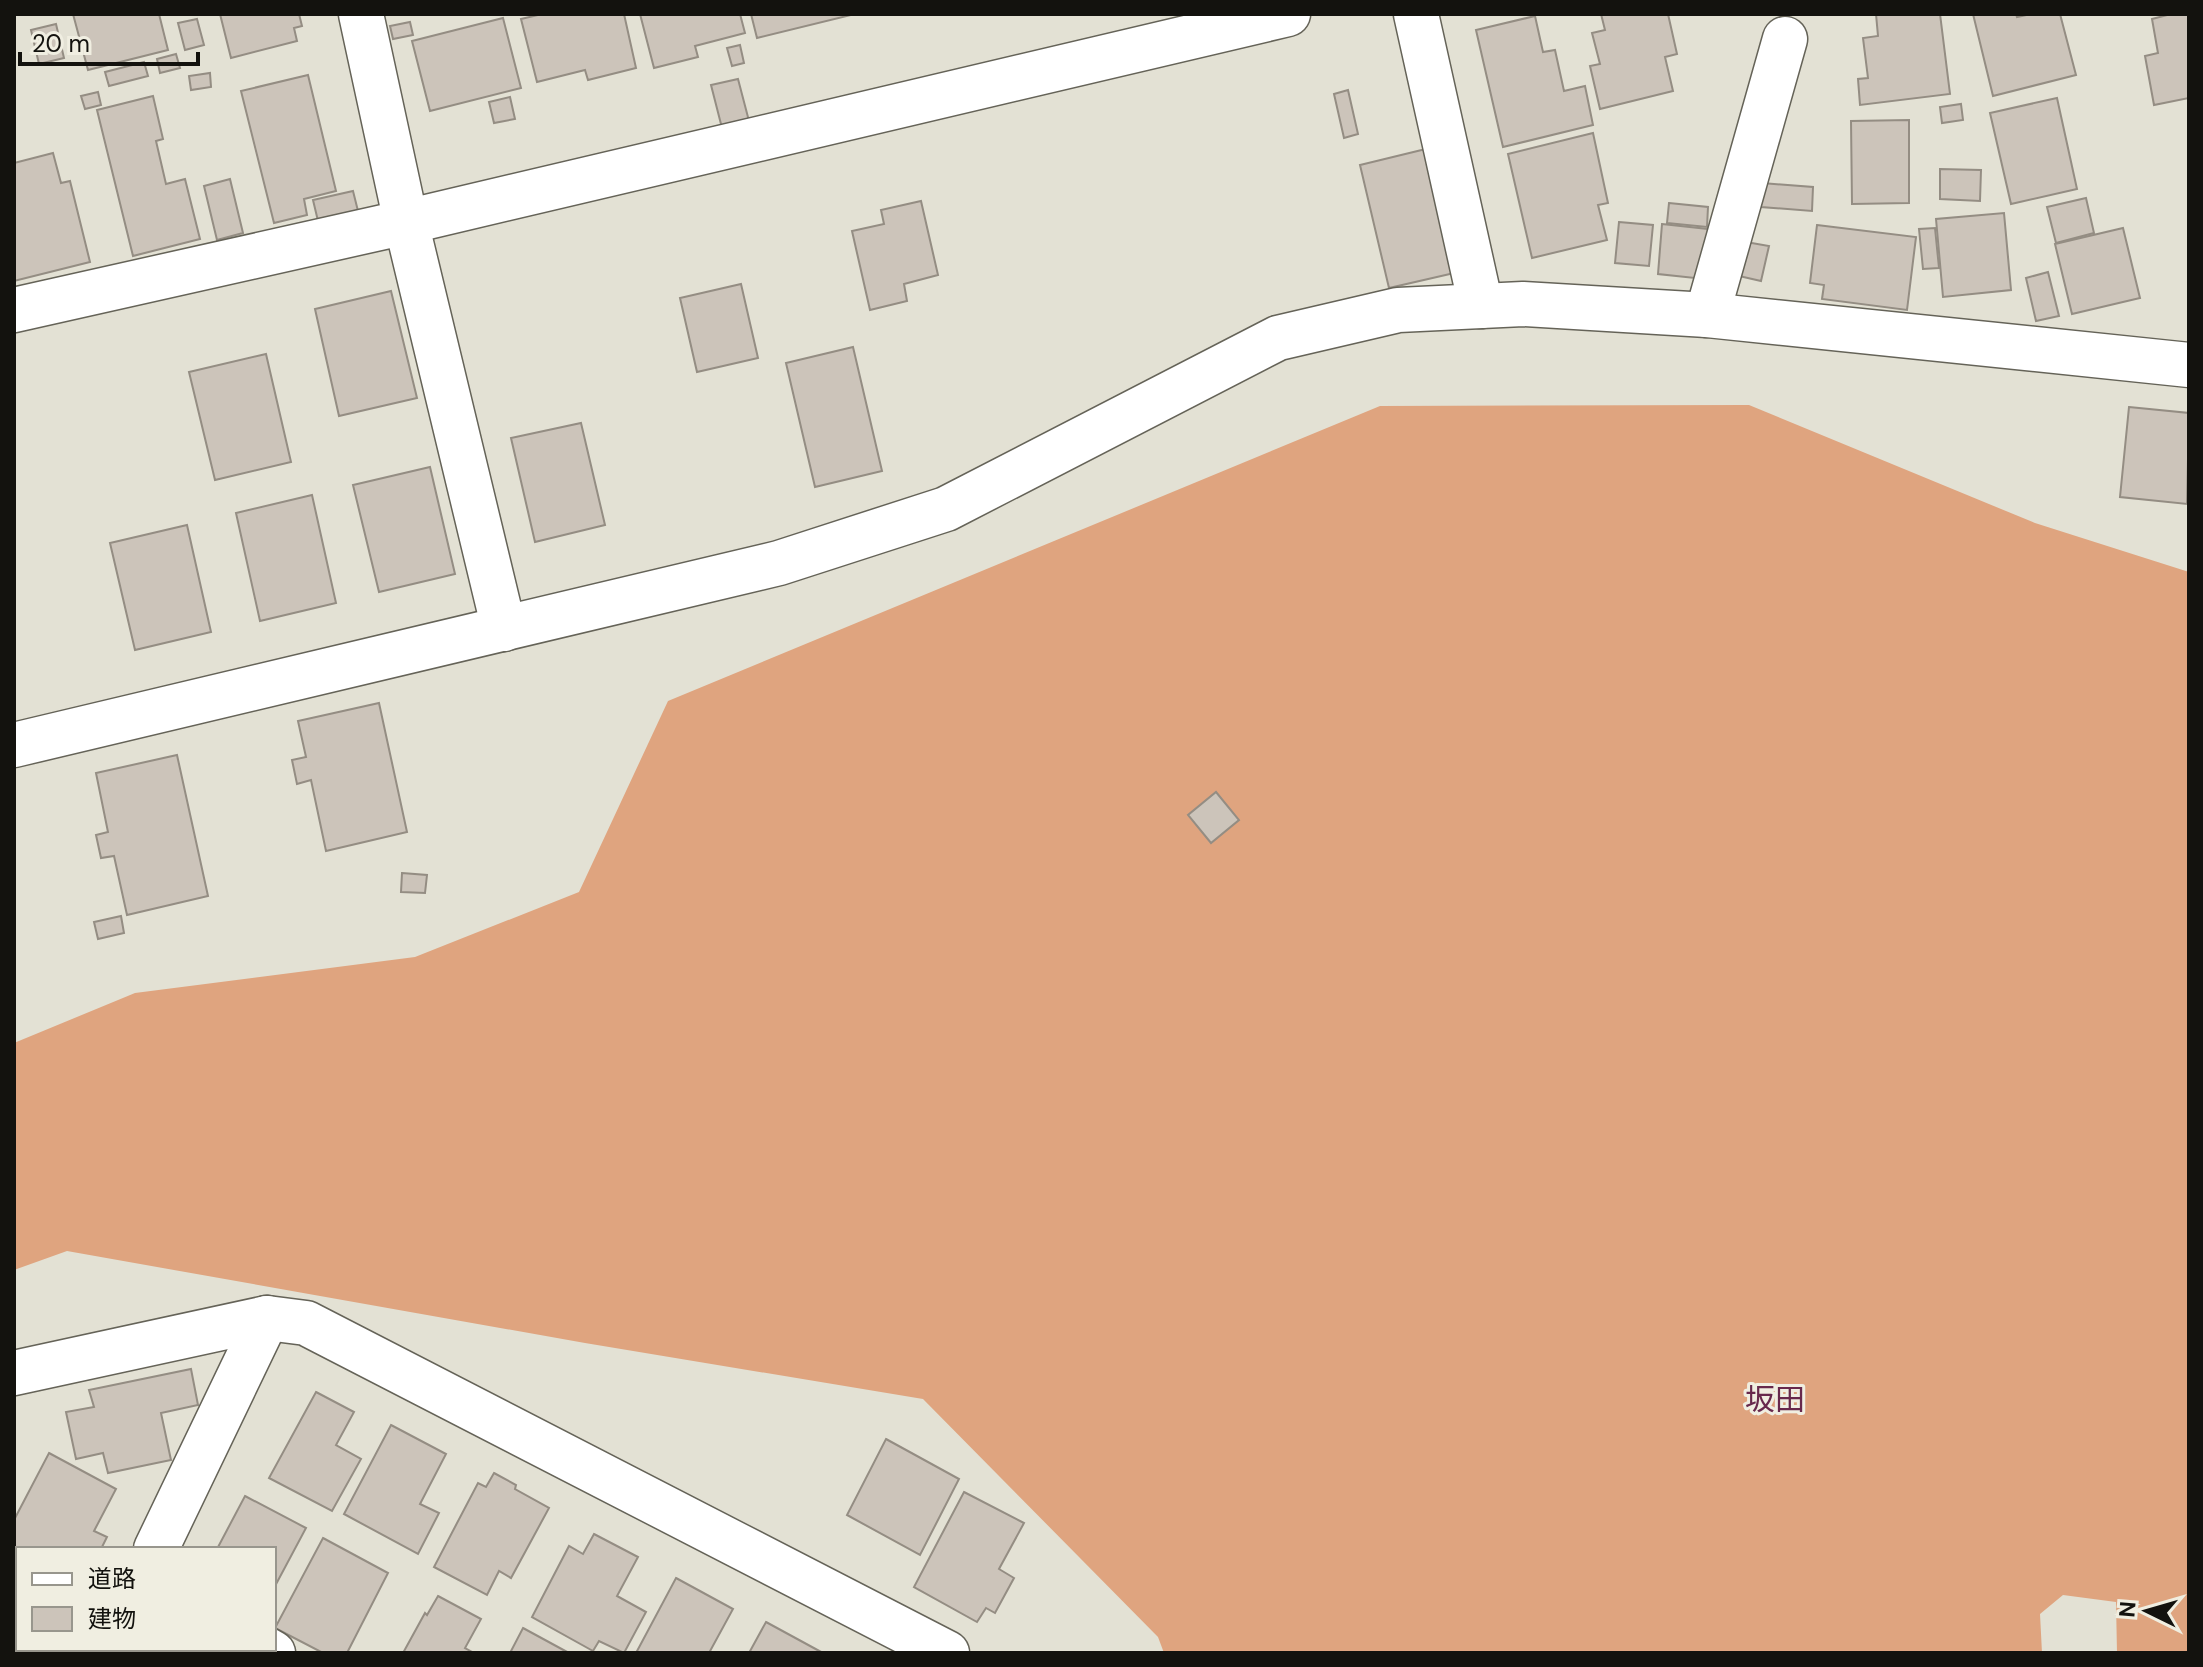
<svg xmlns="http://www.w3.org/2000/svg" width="2203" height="1667" viewBox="0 0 2203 1667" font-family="'DM Sans','Noto Sans JP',sans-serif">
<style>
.forest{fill:#dfa47f}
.building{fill:#ccc4ba;stroke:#948d83;stroke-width:2}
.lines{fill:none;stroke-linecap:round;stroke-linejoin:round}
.minor-casing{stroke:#656358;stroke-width:47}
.minor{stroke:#fff;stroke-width:44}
.labels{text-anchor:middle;stroke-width:6;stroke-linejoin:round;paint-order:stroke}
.neighbourhood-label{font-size:30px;fill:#67284c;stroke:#f0eee1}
</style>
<rect width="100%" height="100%" fill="#e3e1d4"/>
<polygon class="forest" points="1749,405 2035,523 2189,572 2189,1653 2117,1653 2116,1602 2063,1595 2040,1614 2042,1653 1164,1653 1158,1637 923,1399 585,1343 67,1251 14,1270 14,1043 135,993 415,957 579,892 668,701 1380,406"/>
<g class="building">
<polygon points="73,14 159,14 168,50 88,70"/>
<polygon points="220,14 299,14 302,26 294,28 297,41 231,58"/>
<polygon points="542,14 624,14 636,68 588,80 585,70 537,82 521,19"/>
<polygon points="640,14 740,14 745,33 695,46 698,57 654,68"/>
<polygon points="751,14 850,14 851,15 757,38"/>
<polygon points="1601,14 1668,14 1677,54 1665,57 1673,91 1600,109 1590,66 1600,64 1592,33 1605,30"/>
<polygon points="1876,14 1940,14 1950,94 1860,105 1858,79 1868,78 1863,38 1878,36"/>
<polygon points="1973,14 2016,14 2017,17 2031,14 2060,14 2076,75 1993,96"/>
<polygon points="2189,14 2189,98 2154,105 2145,56 2158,53 2152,19 2171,14"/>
<polygon points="1535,16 1543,52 1555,50 1564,91 1585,86 1593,125 1503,147 1476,30"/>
<polygon points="503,18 521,88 430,111 412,41"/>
<polygon points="197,19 204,45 185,50 178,23"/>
<polygon points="410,22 413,35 393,39 390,26"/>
<polygon points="56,24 64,58 39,64 31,30"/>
<polygon points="740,45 744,63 732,66 727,48"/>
<polygon points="176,54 180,68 160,73 157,59"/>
<polygon points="144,62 148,76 109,86 105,72"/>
<polygon points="210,73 211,87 191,90 189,76"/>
<polygon points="308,75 336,191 304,199 307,215 274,223 241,91"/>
<polygon points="738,79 749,121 722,128 711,85"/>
<polygon points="1348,90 1358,134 1344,138 1334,94"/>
<polygon points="98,92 101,105 85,109 81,96"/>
<polygon points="153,96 163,139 156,141 166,184 185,179 200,239 133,256 97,110"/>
<polygon points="510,97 515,119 494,123 489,102"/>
<polygon points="2057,98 2077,189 2011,204 1990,113"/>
<polygon points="1961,104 1963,120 1942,123 1940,107"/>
<polygon points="1909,120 1909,203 1852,204 1851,121"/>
<polygon points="1593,133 1608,203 1598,205 1607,240 1532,258 1508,154"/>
<polygon points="1434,147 1463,271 1389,288 1360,165"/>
<polygon points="53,153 61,183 70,181 90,262 14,281 14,163"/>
<polygon points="1940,169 1981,170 1980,201 1940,199"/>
<polygon points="230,179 243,233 217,240 204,186"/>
<polygon points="1762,183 1813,187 1812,211 1761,207"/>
<polygon points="353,191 358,211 318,221 313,200"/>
<polygon points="2086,198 2094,233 2056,243 2047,207"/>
<polygon points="921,201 938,275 904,284 907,301 870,310 852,231 884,224 881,210"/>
<polygon points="1669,203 1708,207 1707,227 1667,223"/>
<polygon points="2004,213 2011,290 1943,297 1936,219"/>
<polygon points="1619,222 1653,225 1649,266 1615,263"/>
<polygon points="1662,224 1708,229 1704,279 1658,274"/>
<polygon points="1817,225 1916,237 1907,310 1822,299 1824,285 1810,283"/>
<polygon points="1935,228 1939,268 1923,269 1919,229"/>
<polygon points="2123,228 2140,298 2072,314 2055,244"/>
<polygon points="1746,242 1769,246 1761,281 1739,276"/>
<polygon points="2048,272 2059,316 2036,321 2026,278"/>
<polygon points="741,284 758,358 697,372 680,298"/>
<polygon points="391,291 417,398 339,416 315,309"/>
<polygon points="853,347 882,471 815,487 786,363"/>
<polygon points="266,354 291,462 215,480 189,372"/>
<polygon points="2129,407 2189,413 2187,504 2120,497"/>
<polygon points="581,423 605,525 535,542 511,438"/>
<polygon points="430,467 455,574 379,592 353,485"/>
<polygon points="312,495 336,603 260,621 236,513"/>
<polygon points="187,525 211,632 135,650 110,543"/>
<polygon points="379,703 407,832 326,851 311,780 297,784 292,760 306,757 298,721"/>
<polygon points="177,755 208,896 127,915 114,856 101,858 96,835 108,832 96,773"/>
<polygon points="1216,792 1239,820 1211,843 1188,815"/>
<polygon points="402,873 427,875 425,893 401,892"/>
<polygon points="121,916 124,933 98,939 94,922"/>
<polygon points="191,1369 198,1405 161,1413 171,1460 108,1473 103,1453 76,1459 66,1412 94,1407 89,1390"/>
<polygon points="316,1392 354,1412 336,1445 361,1459 332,1511 269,1478"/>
<polygon points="391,1425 446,1454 420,1504 439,1513 418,1554 344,1514"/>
<polygon points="886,1439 959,1479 920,1555 847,1515"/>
<polygon points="49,1453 116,1489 94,1531 107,1537 101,1549 18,1550 14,1548 14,1520"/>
<polygon points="494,1473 516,1485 515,1489 549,1508 511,1578 499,1571 487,1595 434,1567 478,1483 486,1487"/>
<polygon points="964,1492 1024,1523 999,1569 1014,1578 995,1613 986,1608 977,1622 914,1587"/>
<polygon points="245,1496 306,1528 274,1588 274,1549 217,1549"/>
<polygon points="594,1534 638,1557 617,1596 646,1612 624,1653 599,1641 593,1651 532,1617 569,1546 583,1554"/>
<polygon points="323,1538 388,1573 347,1653 323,1653 275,1628"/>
<polygon points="14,1569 18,1572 18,1649 33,1649 31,1653 14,1653"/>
<polygon points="676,1578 733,1609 709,1653 636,1653"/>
<polygon points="438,1596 481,1619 465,1648 474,1653 403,1653 425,1613 427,1615"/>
<polygon points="766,1622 823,1653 749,1653"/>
<polygon points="523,1628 569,1653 510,1653"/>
</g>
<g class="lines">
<defs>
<g id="minor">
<polyline points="361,14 406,222 504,629"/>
<polyline points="1416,14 1481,306"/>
<polyline points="14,310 406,222 1288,14"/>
<polyline points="1707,315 1785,39"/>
<polyline points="14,745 779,563 946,509 1278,338 1398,310 1523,304 1707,315 2189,365"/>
<polyline points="14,1373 267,1318 306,1323 947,1653"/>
<polyline points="156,1549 267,1318"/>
<polyline points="266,1649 273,1653"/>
<polyline points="102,1653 104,1649"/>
</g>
</defs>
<use href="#minor" class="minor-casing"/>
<use href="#minor" class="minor"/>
</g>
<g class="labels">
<g class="neighbourhood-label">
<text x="1775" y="1410">坂田</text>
</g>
</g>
<rect width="2203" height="1667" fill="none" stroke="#13120e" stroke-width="32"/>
<rect x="16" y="1547" width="260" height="104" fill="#f0eee1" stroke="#98968d" stroke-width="2"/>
<rect x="32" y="1573" width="40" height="12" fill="#ffffff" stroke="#98968d" stroke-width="2"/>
<text x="88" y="1587" font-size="24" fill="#13120e">道路</text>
<rect x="32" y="1607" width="40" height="24" fill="#ccc4ba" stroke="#98968d" stroke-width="2"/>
<text x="88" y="1627" font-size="24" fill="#13120e">建物</text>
<g transform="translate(2147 1611) rotate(275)" stroke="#f0eee1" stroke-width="6" paint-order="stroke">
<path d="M0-6L14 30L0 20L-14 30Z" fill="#13120e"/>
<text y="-12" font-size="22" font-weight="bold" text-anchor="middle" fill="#13120e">N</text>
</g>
<path d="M20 52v12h178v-12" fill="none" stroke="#13120e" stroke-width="4"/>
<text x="32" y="52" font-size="24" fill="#13120e" stroke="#f0eee1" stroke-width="6" paint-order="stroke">20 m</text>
</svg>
